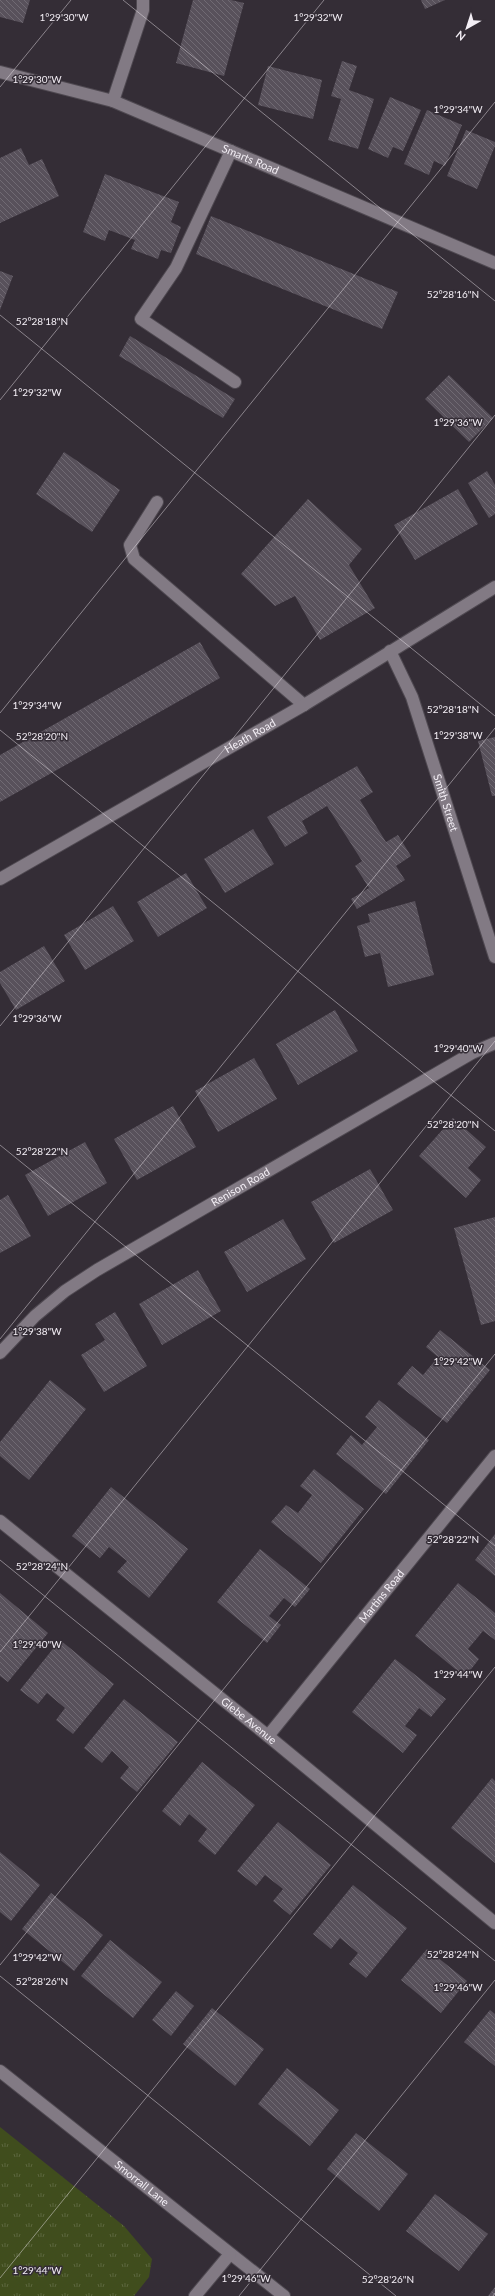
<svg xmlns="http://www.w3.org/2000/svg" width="495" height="2296" viewBox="0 0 495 2296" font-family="Lato,sans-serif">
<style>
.park{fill:url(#park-tufts)}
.building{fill:url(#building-back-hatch)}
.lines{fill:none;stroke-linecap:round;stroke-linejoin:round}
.minor-casing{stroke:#4f4951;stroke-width:14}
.minor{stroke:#827a84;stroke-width:12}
.ticks{fill:none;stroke:#f3eef5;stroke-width:1;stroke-opacity:0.45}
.labels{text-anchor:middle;stroke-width:3;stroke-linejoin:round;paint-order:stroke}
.street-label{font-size:11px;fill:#f3eef5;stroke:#342d36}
.ticks-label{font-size:10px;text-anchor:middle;fill:#f3eef5;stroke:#342d36;stroke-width:3;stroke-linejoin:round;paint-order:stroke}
</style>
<defs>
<pattern id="park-tufts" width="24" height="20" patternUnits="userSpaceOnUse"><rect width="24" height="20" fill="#404d1d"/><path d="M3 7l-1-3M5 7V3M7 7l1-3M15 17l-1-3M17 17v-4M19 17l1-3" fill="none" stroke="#5c673e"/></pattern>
<pattern id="building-back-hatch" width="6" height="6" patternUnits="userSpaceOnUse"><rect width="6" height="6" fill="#58515b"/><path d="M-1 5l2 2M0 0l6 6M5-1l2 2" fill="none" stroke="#706a73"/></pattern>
</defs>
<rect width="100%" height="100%" fill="#342d36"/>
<polygon class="park" points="0,2127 124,2226 152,2259 149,2277 134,2296 0,2296"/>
<g class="building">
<polygon points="0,0 30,0 23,23 0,17"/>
<polygon points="193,0 231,0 244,3 224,76 176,63"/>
<polygon points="421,0 445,0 425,9"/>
<polygon points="342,61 357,66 349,90 374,99 358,149 328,140 341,99 331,96"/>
<polygon points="268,66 322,80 313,119 258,105"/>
<polygon points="390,97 421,110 403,151 393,147 388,158 368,149"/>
<polygon points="427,110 462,125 445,166 434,161 429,175 404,164"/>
<polygon points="466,130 495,142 495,146 477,189 447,176"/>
<polygon points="21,148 29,165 42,159 59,196 0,223 0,158"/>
<polygon points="105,174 179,202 171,222 181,227 171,253 161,250 158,259 131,249 135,240 109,230 105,241 83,232"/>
<polygon points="211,216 398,292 382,329 196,254"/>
<polygon points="0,271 13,276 0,310"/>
<polygon points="130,336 235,399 223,418 119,356"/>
<polygon points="449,375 493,418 469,442 425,399"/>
<polygon points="64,452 120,490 92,532 36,494"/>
<polygon points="487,471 495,485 495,514 489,518 468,483"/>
<polygon points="458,489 478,524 415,560 394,525"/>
<polygon points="308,499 362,549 349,565 375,608 320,640 295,596 275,606 241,574"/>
<polygon points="200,642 220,678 0,802 0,755"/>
<polygon points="495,737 495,796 492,796 478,741"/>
<polygon points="357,766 373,792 360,800 386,842 398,835 411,856 396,866 405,880 357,909 351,899 369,888 355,866 362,861 327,806 302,821 308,833 285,847 267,817"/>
<polygon points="253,829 274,864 225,893 204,859"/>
<polygon points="186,873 207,908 158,937 137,902"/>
<polygon points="415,901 434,975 388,987 380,953 365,957 357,926 370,922 368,914"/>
<polygon points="113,906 134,941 85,970 64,935"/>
<polygon points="44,946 65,981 16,1010 0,983 0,972"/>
<polygon points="335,1010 358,1051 298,1085 276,1044"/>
<polygon points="254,1058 277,1099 218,1132 195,1091"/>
<polygon points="173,1106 196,1147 137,1180 114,1139"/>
<polygon points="453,1118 486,1147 468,1168 481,1180 466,1198 419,1156"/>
<polygon points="85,1142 107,1183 48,1216 25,1175"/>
<polygon points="370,1169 393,1210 334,1243 311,1202"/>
<polygon points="8,1195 31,1236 0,1253 0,1200"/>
<polygon points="495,1217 495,1321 481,1325 454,1228"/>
<polygon points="283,1219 306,1259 247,1292 224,1252"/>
<polygon points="198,1270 221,1311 162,1345 139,1304"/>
<polygon points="115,1312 147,1366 104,1392 81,1355 105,1340 95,1324"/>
<polygon points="440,1330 490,1370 447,1423 397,1384 412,1366 423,1375 438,1357 426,1347"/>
<polygon points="50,1380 86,1409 29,1480 0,1456 0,1442"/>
<polygon points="379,1400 429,1440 386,1494 336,1454 351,1435 362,1445 377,1427 365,1417"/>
<polygon points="314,1469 364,1509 321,1563 271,1522 286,1505 298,1513 312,1495 300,1486"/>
<polygon points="111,1487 188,1549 149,1598 117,1572 127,1561 109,1547 100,1558 72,1536"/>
<polygon points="495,1534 495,1576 475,1560"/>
<polygon points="260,1549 310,1589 295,1607 284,1598 269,1616 281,1625 267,1643 217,1602"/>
<polygon points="458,1583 495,1613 495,1640 483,1631 468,1649 479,1659 465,1677 415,1636"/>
<polygon points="0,1593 48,1633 8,1682 0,1676"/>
<polygon points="60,1640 114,1684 73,1734 56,1720 65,1708 47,1693 38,1704 20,1690"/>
<polygon points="395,1659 446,1699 431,1717 419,1708 413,1716 405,1726 417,1735 403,1753 352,1712"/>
<polygon points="124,1699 178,1742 137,1792 120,1778 129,1767 112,1751 102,1763 84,1748"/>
<polygon points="202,1762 255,1805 215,1855 198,1841 207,1829 189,1814 180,1826 162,1811"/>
<polygon points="492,1778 495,1781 495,1863 451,1828"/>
<polygon points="278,1822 331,1865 290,1915 273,1901 283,1889 265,1875 256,1886 237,1871"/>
<polygon points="0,1852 40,1885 11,1921 0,1912"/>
<polygon points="353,1885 407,1928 366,1978 349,1964 358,1953 340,1938 331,1949 313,1934"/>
<polygon points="51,1893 103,1935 74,1971 22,1929"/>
<polygon points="110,1940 162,1982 133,2018 81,1976"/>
<polygon points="427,1949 467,1981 441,2013 401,1980"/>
<polygon points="176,1991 194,2006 171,2036 152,2020"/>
<polygon points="212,2008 264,2049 235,2086 183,2044"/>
<polygon points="490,2010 495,2014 495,2066 464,2042"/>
<polygon points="287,2068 339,2110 310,2146 258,2104"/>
<polygon points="356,2133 408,2174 379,2211 327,2169"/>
<polygon points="435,2194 488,2234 459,2271 406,2231"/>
<polygon points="495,2287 495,2296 488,2296"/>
</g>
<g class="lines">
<defs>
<g id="minor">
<path id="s1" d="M 0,72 L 113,101 L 495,263"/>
<polyline points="113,101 143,10 143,0"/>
<polyline points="231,151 176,268 141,319 235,382"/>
<polyline points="157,502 130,545 134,559 304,705"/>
<path id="s2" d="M 390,651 L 412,697 L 495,957"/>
<path id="s3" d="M 0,879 L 304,705 L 495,587"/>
<path id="s4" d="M 0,1353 L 35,1316 L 65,1291 L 97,1270 L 472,1053 L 495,1043"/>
<path id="s5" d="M 0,1521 L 268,1736 L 495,1923"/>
<path id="s6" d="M 268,1736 L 495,1456"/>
<path id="s7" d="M 0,2071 L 284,2296"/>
<polyline points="195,2296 230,2254"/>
</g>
</defs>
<use href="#minor" class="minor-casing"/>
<use href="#minor" class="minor"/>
</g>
<path class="ticks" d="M 123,0 L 495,301M 0,87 L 71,0M 0,315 L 495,716M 0,400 L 324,0M 0,713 L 495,102M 0,730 L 495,1131M 0,1026 L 495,415M 0,1145 L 495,1546M 0,1339 L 495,728M 0,1560 L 495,1961M 0,1652 L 495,1041M 0,1965 L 495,1354M 0,1976 L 396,2296M 0,2278 L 495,1667M 239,2296 L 495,1980M 493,2296 L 495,2293"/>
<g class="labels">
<g class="street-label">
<text dy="4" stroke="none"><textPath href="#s1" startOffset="266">Smarts Road</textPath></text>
<text dy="4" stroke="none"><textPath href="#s3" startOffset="288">Heath Road</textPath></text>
<text dy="4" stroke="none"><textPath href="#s2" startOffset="162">Smith Street</textPath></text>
<text dy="4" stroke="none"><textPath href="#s4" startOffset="294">Renison Road</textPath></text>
<text dy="4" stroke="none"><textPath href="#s6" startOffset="180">Martins Road</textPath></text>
<text dy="4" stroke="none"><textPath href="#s5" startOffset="319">Glebe Avenue</textPath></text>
<text dy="4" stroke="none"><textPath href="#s7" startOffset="181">Smorrall Lane</textPath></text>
</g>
</g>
<g class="ticks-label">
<text x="64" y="21">1°29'30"W</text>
<text x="318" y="21">1°29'32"W</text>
<text x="37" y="83">1°29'30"W</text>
<text x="458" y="113">1°29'34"W</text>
<text x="453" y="298">52°28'16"N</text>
<text x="42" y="325">52°28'18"N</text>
<text x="37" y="396">1°29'32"W</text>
<text x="458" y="426">1°29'36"W</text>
<text x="37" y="709">1°29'34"W</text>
<text x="453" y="713">52°28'18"N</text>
<text x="458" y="739">1°29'38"W</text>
<text x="42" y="740">52°28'20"N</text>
<text x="37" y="1022">1°29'36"W</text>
<text x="458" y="1052">1°29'40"W</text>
<text x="453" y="1128">52°28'20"N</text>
<text x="42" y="1155">52°28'22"N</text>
<text x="37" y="1335">1°29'38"W</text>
<text x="458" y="1365">1°29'42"W</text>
<text x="453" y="1543">52°28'22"N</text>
<text x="42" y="1570">52°28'24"N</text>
<text x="37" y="1648">1°29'40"W</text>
<text x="458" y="1678">1°29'44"W</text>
<text x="453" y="1958">52°28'24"N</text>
<text x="37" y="1961">1°29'42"W</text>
<text x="42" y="1985">52°28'26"N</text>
<text x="458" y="1991">1°29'46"W</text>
<text x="37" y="2274">1°29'44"W</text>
<text x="246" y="2282">1°29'46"W</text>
<text x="388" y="2283">52°28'26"N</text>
</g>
<g transform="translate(467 28) rotate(219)" stroke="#342d36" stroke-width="3" paint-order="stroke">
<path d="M0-3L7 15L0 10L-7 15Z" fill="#f3eef5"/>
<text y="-6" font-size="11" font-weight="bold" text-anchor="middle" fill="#f3eef5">N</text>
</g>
</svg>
